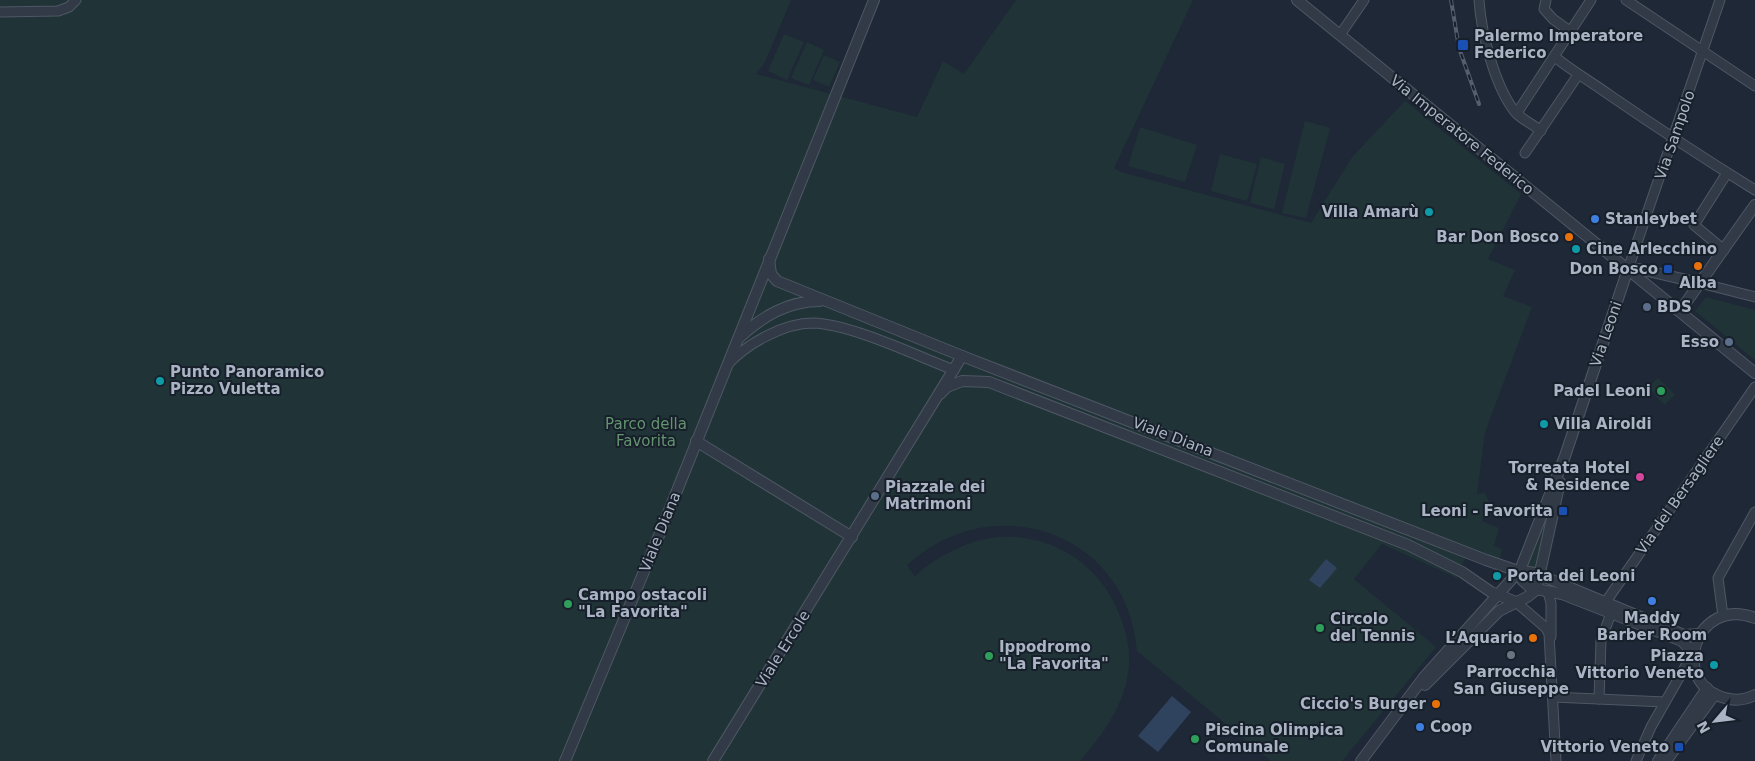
<svg xmlns="http://www.w3.org/2000/svg" width="1755" height="761" viewBox="0 0 1755 761" font-family="'DejaVu Sans',sans-serif">
<style>
.green{fill:#203437}
.water{fill:#30435e}
.lines{fill:none;stroke-linecap:round;stroke-linejoin:round}
.minor-casing{stroke:#4f5765;stroke-width:11}
.tertiary-casing{stroke:#4f5765;stroke-width:12}
.minor{stroke:#313a46;stroke-width:9}
.tertiary{stroke:#313a46;stroke-width:10}
.rail-casing{stroke:#535e6e;stroke-width:4}
.rail{stroke:#171f2a;stroke-width:2;stroke-dasharray:5.5;stroke-linecap:butt}
.transit-dot{fill:#1a4fb4;stroke:#171f2a;stroke-width:2}
.culture-dot{fill:#0f9aa8;stroke:#171f2a;stroke-width:2}
.shop-dot{fill:#3f7fe0;stroke:#171f2a;stroke-width:2}
.food-dot{fill:#e8710a;stroke:#171f2a;stroke-width:2}
.service-dot{fill:#5c6f8a;stroke:#171f2a;stroke-width:2}
.leisure-dot{fill:#2e9e5b;stroke:#171f2a;stroke-width:2}
.hotel-dot{fill:#d1479c;stroke:#171f2a;stroke-width:2}
.worship-dot{fill:#6b7280;stroke:#171f2a;stroke-width:2}
.labels{text-anchor:middle;stroke-width:4;stroke-linejoin:round;paint-order:stroke}
.poi-label{font-size:15px;font-weight:bold;fill:#abb4c4;stroke:#171f2a;text-anchor:start}
.street-label{font-size:15px;fill:#abb4c4;stroke:#171f2a}
.park-label{font-size:15px;fill:#63946f;stroke:#171f2a}
</style>
<rect width="100%" height="100%" fill="#1e2836"/>
<g class="green">
<path d="M 0,0 L 791,0 L 765,62 L 756,74 L 917,117 L 943,61 L 964,74 L 1016,0 L 1193,0 L 1114,168 L 1121,172 L 1311,223 L 1353,156 L 1405,101 L 1521,194 L 1488,259 L 1515,270 L 1503,296 L 1532,307 L 1485,432 L 1477,494 L 1485,493 L 1489,502 L 1482,521 L 1499,528 L 1494,546 L 1502,549 L 1499,563 L 1468,550 L 1457,578 L 1382,544 L 1354,579 L 1436,647 L 1342,761 L 1271,761 L 1137,651 C 1128,532 993,486 907,565 L 915,577 C 925,566 938,558 952,551 C 1017,516 1095,548 1120,616 C 1126,631 1130,648 1129,664 C 1127,702 1104,733 1080,761 L 0,761 Z"/>
<polygon points="784,34 804,42 787,80 768,71"/>
<polygon points="807,42 824,50 809,85 791,78"/>
<polygon points="824,55 840,62 829,87 813,80"/>
<polygon points="1305,121 1330,128 1306,218 1282,213"/>
<polygon points="1140,127 1197,145 1185,182 1128,166"/>
<polygon points="1220,154 1257,164 1247,201 1211,191"/>
<polygon points="1261,157 1285,164 1274,209 1250,203"/>
<polygon points="1706,297 1755,310 1755,360 1695,311"/>
<polygon points="1658,378 1675,395 1664,405 1648,387"/>
<polygon points="1553,501 1535,570 1527,566"/>
</g>
<g class="water">
<polygon points="1326,559 1337,568 1320,588 1309,580"/>
<polygon points="1172,696 1191,712 1158,752 1138,736"/>
</g>
<g class="lines">
<defs>
<g id="minor">
<path d="M 1479,0 C 1481,32 1495,88 1516,113 C 1523,120 1534,125 1541,131"/>
<polyline points="1546,0 1544,9 1553,19 1571,32"/>
<polyline points="1626,0 1755,86"/>
<polyline points="0,12 58,11 69,7 76,0"/>
<polyline points="1340,35 1364,0"/>
<path d="M 1555,57 C 1572,71 1590,81 1608,94 C 1656,127 1705,159 1755,190"/>
<polyline points="1517,113 1591,0"/>
<polyline points="1525,153 1578,75"/>
<polyline points="1724,250 1694,225 1727,173"/>
<polyline points="1628,269 1720,0"/>
<polyline points="1700,283 1755,297"/>
<path d="M 728,364 C 748,343 784,323 813,323 C 851,324 917,356 954,370"/>
<polyline points="1548,592 1551,603 1551,637"/>
<polyline points="1516,602 1546,628 1549,634 1556,761"/>
<polyline points="1605,603 1755,387"/>
<polyline points="1723,616 1718,578 1755,512"/>
<polyline points="1553,697 1665,702"/>
<polyline points="1599,699 1601,641 1611,613"/>
<polyline points="1636,761 1651,727 1693,653"/>
</g>
<g id="tertiary">
<polyline points="1297,0 1755,373"/>
<polyline points="769,259 771,274 777,281 962,356 1486,560 1515,570 1535,573 1684,635 1700,634"/>
<polyline points="1628,269 1639,269 1700,283"/>
<polyline points="1680,311 1755,205"/>
<path d="M 740,337 C 763,316 788,301 820,301"/>
<polyline points="940,394 947,387 962,381 989,382 1408,545 1462,572 1491,592 1516,602"/>
<polyline points="696,441 852,537"/>
<polyline points="1520,570 1522,580 1531,588 1562,594 1682,641 1693,653"/>
<path d="M 1755,618 C 1695,595 1668,683 1725,698 C 1735,701 1745,700 1755,695"/>
<polyline points="1425,685 1499,611 1527,597 1536,590 1560,482"/>
<polyline points="565,761 660,533 874,0"/>
<polyline points="713,761 962,356"/>
<polyline points="1361,761 1424,677 1520,570 1565,456 1628,269"/>
<polyline points="1658,761 1707,688"/>
<polyline points="1666,761 1715,694"/>
</g>
</defs>
<use href="#minor" class="minor-casing"/>
<use href="#tertiary" class="tertiary-casing"/>
<use href="#minor" class="minor"/>
<use href="#tertiary" class="tertiary"/>
<defs>
<polyline id="rail" points="1451,0 1459,48 1479,104"/>
</defs>
<use href="#rail" class="rail-casing"/>
<use href="#rail" class="rail"/>
</g>
<g class="transit-dot">
<rect x="1457" y="39" width="12" height="12" rx="2.5"/>
<rect x="1663" y="264" width="10" height="10" rx="2.5"/>
<rect x="1558" y="506" width="10" height="10" rx="2.5"/>
<rect x="1674" y="742" width="10" height="10" rx="2.5"/>
</g>
<g class="culture-dot">
<circle cx="1429" cy="212" r="5"/>
<circle cx="1576" cy="249" r="5"/>
<circle cx="160" cy="381" r="5"/>
<circle cx="1544" cy="424" r="5"/>
<circle cx="1497" cy="576" r="5"/>
<circle cx="1714" cy="665" r="5"/>
</g>
<g class="shop-dot">
<circle cx="1595" cy="219" r="5"/>
<circle cx="1652" cy="601" r="5"/>
<circle cx="1420" cy="727" r="5"/>
</g>
<g class="food-dot">
<circle cx="1569" cy="237" r="5"/>
<circle cx="1698" cy="266" r="5"/>
<circle cx="1533" cy="638" r="5"/>
<circle cx="1436" cy="704" r="5"/>
</g>
<g class="service-dot">
<circle cx="1647" cy="307" r="5"/>
<circle cx="1729" cy="342" r="5"/>
<circle cx="875" cy="496" r="5"/>
</g>
<g class="leisure-dot">
<circle cx="1661" cy="391" r="5"/>
<circle cx="568" cy="604" r="5"/>
<circle cx="1320" cy="628" r="5"/>
<circle cx="989" cy="656" r="5"/>
<circle cx="1195" cy="739" r="5"/>
</g>
<circle class="hotel-dot" cx="1640" cy="477" r="5"/>
<circle class="worship-dot" cx="1511" cy="655" r="5"/>
<g class="labels">
<g class="poi-label">
<text x="1474" y="41">Palermo Imperatore<tspan x="1474" dy="17">Federico</tspan></text>
<text x="1419" y="217" text-anchor="end">Villa Amarù</text>
<text x="1605" y="224">Stanleybet</text>
<text x="1559" y="242" text-anchor="end">Bar Don Bosco</text>
<text x="1586" y="254">Cine Arlecchino</text>
<text x="1658" y="274" text-anchor="end">Don Bosco</text>
<text x="1698" y="288" text-anchor="middle">Alba</text>
<text x="1657" y="312">BDS</text>
<text x="1719" y="347" text-anchor="end">Esso</text>
<text x="170" y="377">Punto Panoramico<tspan x="170" dy="17">Pizzo Vuletta</tspan></text>
<text x="1651" y="396" text-anchor="end">Padel Leoni</text>
<text x="1554" y="429">Villa Airoldi</text>
<text x="1630" y="473" text-anchor="end">Torreata Hotel<tspan x="1630" dy="17">&amp; Residence</tspan></text>
<text x="885" y="492">Piazzale dei<tspan x="885" dy="17">Matrimoni</tspan></text>
<text x="1553" y="516" text-anchor="end">Leoni - Favorita</text>
<text x="1507" y="581">Porta dei Leoni</text>
<text x="578" y="600">Campo ostacoli<tspan x="578" dy="17">"La Favorita"</tspan></text>
<text x="1652" y="623" text-anchor="middle">Maddy<tspan x="1652" dy="17">Barber Room</tspan></text>
<text x="1330" y="624">Circolo<tspan x="1330" dy="17">del Tennis</tspan></text>
<text x="1523" y="643" text-anchor="end">L’Aquario</text>
<text x="999" y="652">Ippodromo<tspan x="999" dy="17">"La Favorita"</tspan></text>
<text x="1704" y="661" text-anchor="end">Piazza<tspan x="1704" dy="17">Vittorio Veneto</tspan></text>
<text x="1511" y="677" text-anchor="middle">Parrocchia<tspan x="1511" dy="17">San Giuseppe</tspan></text>
<text x="1426" y="709" text-anchor="end">Ciccio's Burger</text>
<text x="1430" y="732">Coop</text>
<text x="1205" y="735">Piscina Olimpica<tspan x="1205" dy="17">Comunale</tspan></text>
<text x="1669" y="752" text-anchor="end">Vittorio Veneto</text>
</g>
<g class="street-label">
<text transform="translate(1462 135) rotate(39)" y="5">Via Imperatore Federico</text>
<text transform="translate(1675 135) rotate(-71)" y="5">Via Sampolo</text>
<text transform="translate(1606 334) rotate(-71)" y="5">Via Leoni</text>
<text transform="translate(1173 437) rotate(21)" y="5">Viale Diana</text>
<text transform="translate(1680 495) rotate(-55)" y="5">Via del Bersagliere</text>
<text transform="translate(660 532) rotate(-68)" y="5">Viale Diana</text>
<text transform="translate(783 649) rotate(-58)" y="5">Viale Ercole</text>
</g>
<g class="park-label">
<text x="646" y="429">Parco della<tspan x="646" dy="17">Favorita</tspan></text>
</g>
</g>
<g transform="translate(1715 721) rotate(242)" stroke="#171f2a" stroke-width="4" paint-order="stroke">
<path d="M0-4L9 19L0 12L-9 19Z" fill="#abb4c4"/>
<text y="-8" font-size="14" font-weight="bold" text-anchor="middle" fill="#abb4c4">N</text>
</g>
</svg>
